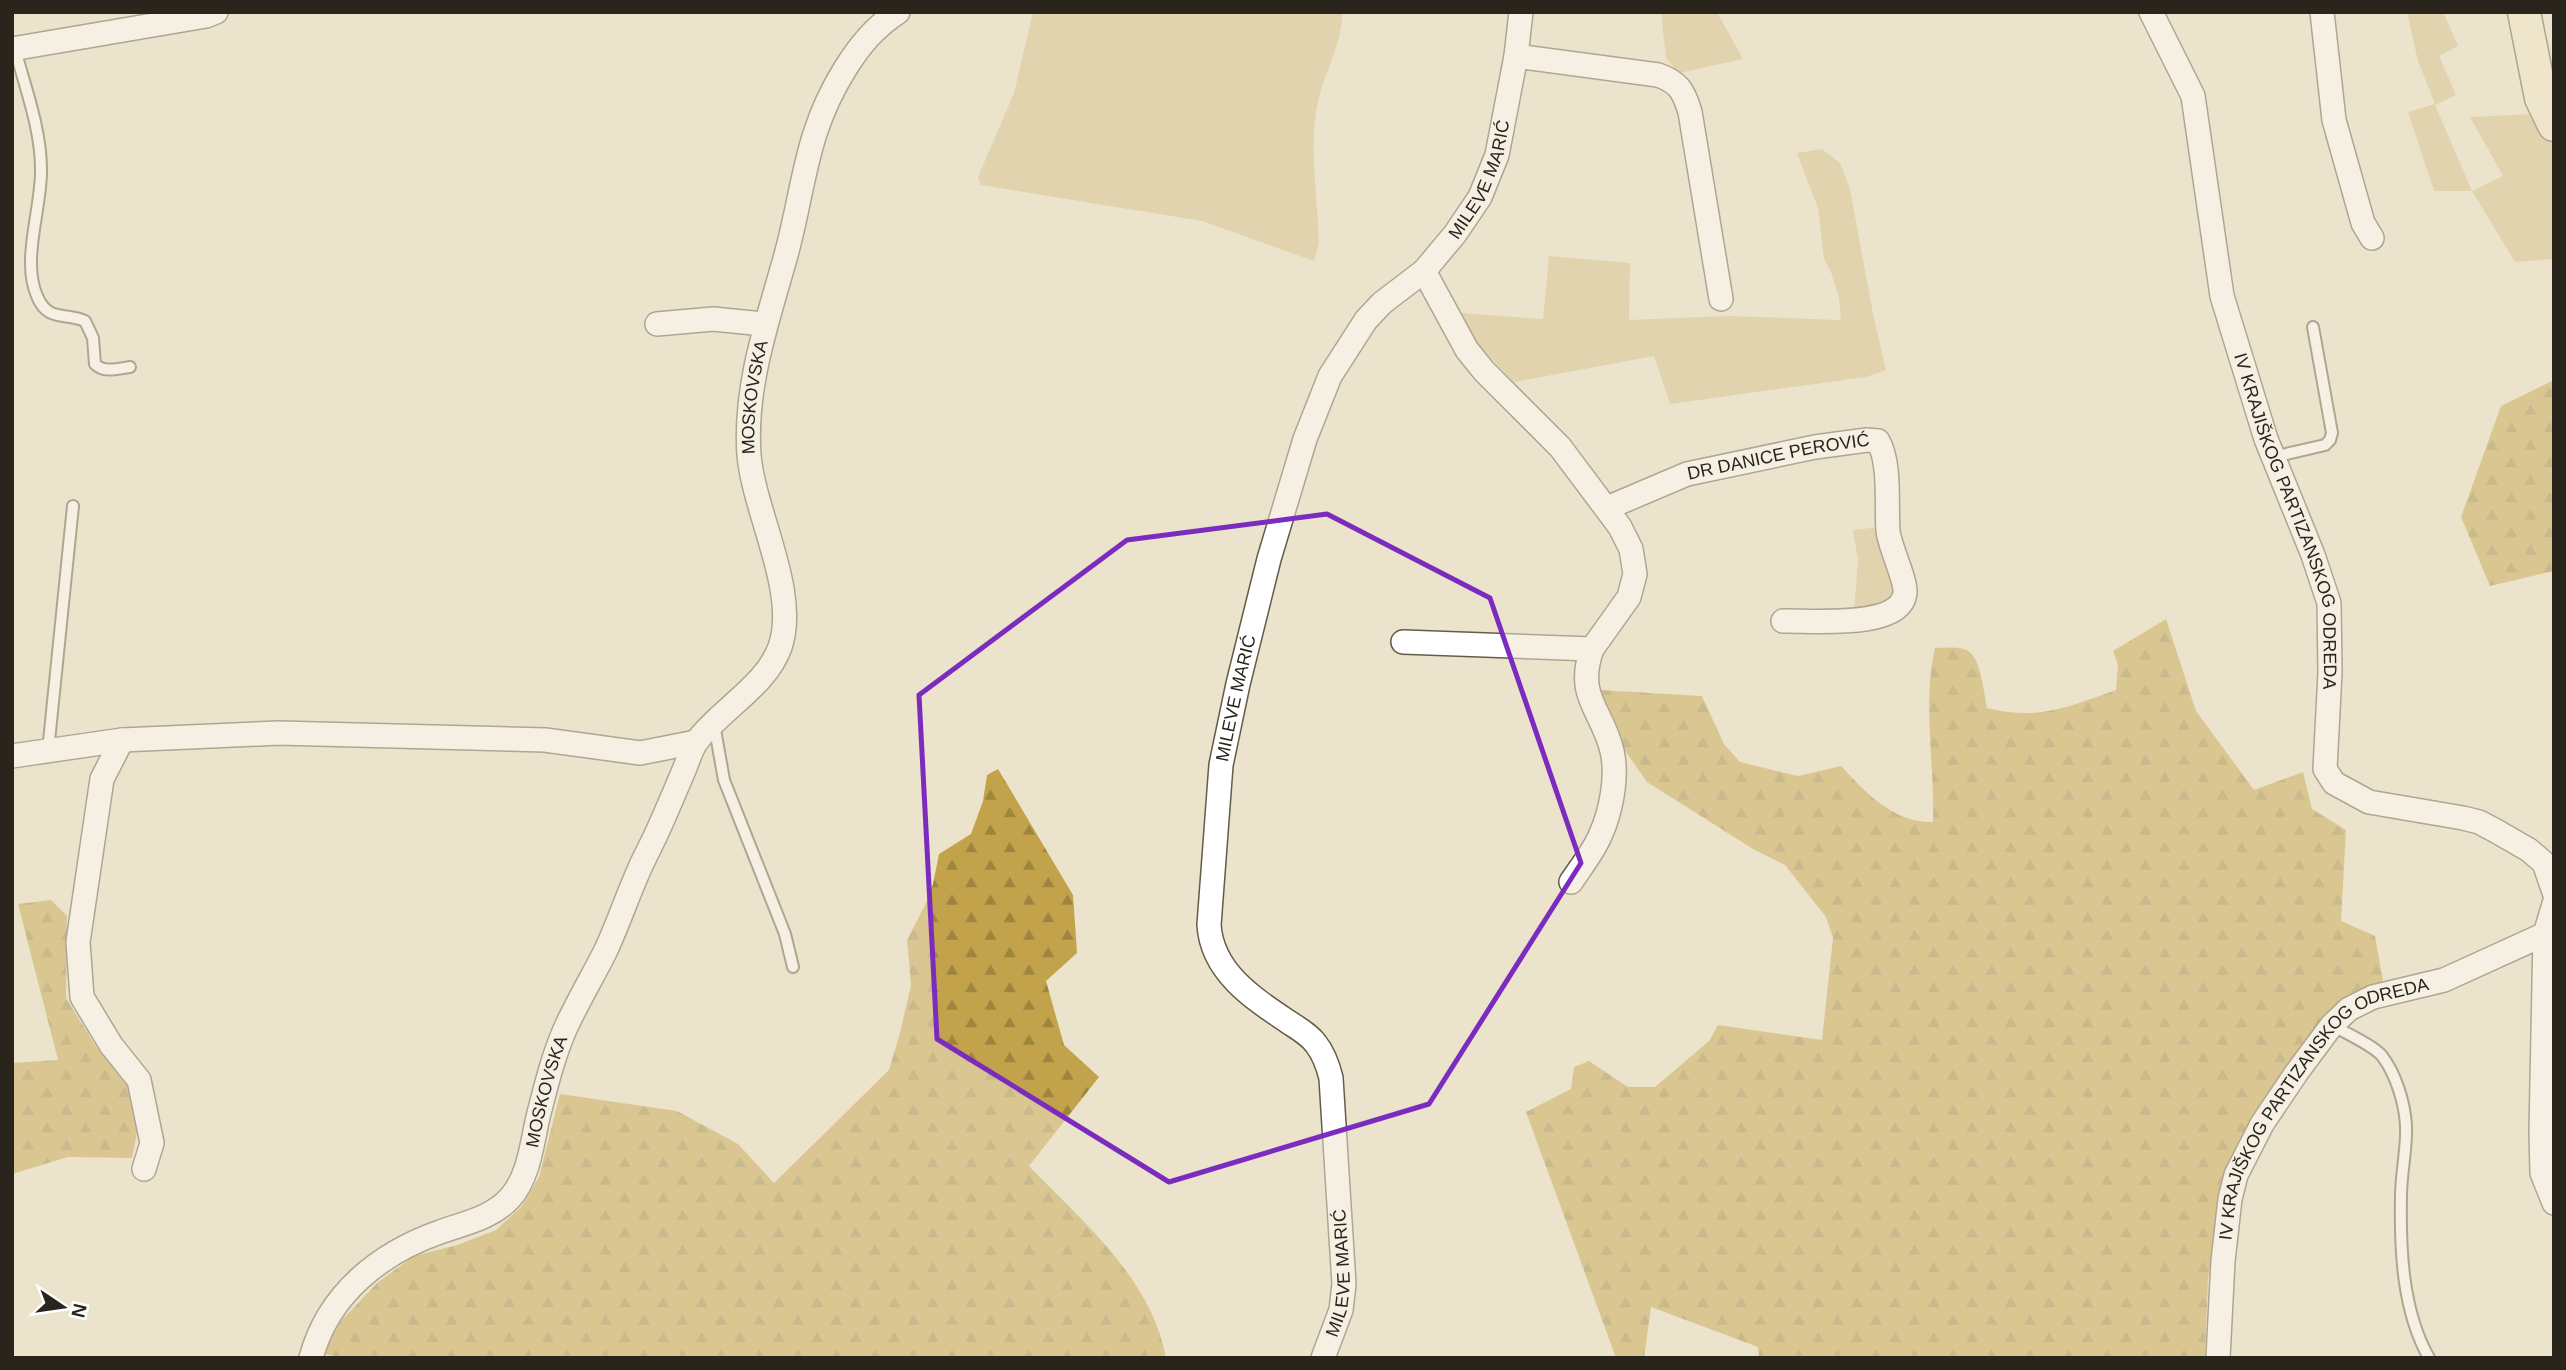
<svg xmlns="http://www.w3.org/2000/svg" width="2566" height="1370" viewBox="0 0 2566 1370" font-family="Arial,sans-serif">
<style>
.grass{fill:#d3be88}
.forest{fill:url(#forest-firs)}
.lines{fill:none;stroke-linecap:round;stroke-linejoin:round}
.lane-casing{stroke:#635c48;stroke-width:14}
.street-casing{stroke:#635c48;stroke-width:26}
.secondary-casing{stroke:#635c48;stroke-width:35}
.lane{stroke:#fff;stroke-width:10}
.street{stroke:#fff;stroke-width:23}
.secondary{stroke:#f2e6c7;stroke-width:32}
.marked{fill:none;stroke:#7b2cbf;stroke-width:5;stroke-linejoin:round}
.labels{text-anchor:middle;stroke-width:6;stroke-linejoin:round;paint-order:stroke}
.street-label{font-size:18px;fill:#29251d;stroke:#fff}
</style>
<defs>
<pattern id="forest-firs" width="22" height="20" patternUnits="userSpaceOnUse" patternTransform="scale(1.75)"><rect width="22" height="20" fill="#c2a34b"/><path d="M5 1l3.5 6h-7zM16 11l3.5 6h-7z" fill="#9e853e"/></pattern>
</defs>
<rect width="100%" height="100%" fill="#ece3cc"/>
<g class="grass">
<path d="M 1033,12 L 1342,12 C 1343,43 1324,73 1318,102 C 1308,146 1318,199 1319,244 L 1314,261 L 1202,221 L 981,185 L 978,177 L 1014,93 Z"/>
<polygon points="1661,12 1717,12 1743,59 1679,73 1666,58"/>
<polygon points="2407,12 2443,12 2458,46 2439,56 2456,95 2435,105 2472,191 2503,176 2470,117 2534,114 2554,145 2554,259 2515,262 2472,191 2434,191 2408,112 2435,104 2418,61"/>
<polygon points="1822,149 1840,163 1850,189 1874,319 1886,370 1866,377 1670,404 1654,356 1514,382 1475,341 1459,313 1543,319 1549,256 1630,263 1629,320 1729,316 1841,320 1839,298 1831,272 1824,259 1818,208 1797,153"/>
<polygon points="1880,527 1896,591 1886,605 1854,611 1858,561 1853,530"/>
</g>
<g class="forest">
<polygon points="2554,380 2554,571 2490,586 2461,517 2501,406"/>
<path d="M 2166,619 L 2196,711 L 2254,790 L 2303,772 L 2312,809 L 2346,830 L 2341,921 L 2375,936 L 2386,998 L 2348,1022 L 2305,1062 L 2221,1202 L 2208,1278 L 2205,1358 L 1759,1358 L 1758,1347 L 1651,1307 L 1644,1358 L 1616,1358 L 1526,1112 L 1571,1089 L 1574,1067 L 1589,1061 L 1628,1087 L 1655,1087 L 1709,1041 L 1718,1025 L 1822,1040 L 1833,938 L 1826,917 L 1785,865 L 1753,849 L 1647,782 L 1626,752 L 1599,690 L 1702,696 L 1724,744 L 1740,762 L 1798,776 L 1841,766 C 1866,793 1894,823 1933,822 C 1935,763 1922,706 1935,648 C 1944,648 1960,646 1968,651 C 1981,658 1984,694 1987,708 C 2038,721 2068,707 2116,690 L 2118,665 L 2113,651 Z"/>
<path d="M 998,769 L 1073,895 L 1077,953 L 1046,981 L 1064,1045 L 1099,1077 L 1029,1166 C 1082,1221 1152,1279 1166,1358 L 345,1358 L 323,1354 L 341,1321 L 377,1283 L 414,1256 L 457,1245 L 496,1230 L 521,1207 L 539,1177 L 560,1094 L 677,1111 L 738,1144 L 774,1183 L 889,1070 L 900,1033 L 911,985 L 907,940 L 926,903 L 933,884 L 939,854 L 971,834 L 983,801 L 987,775 Z"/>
<polygon points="51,900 67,916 66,998 97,1048 127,1085 137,1132 132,1158 68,1157 12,1174 12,1063 58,1060 18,904"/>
</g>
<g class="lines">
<defs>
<g id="lane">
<path d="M 15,49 C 25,87 41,129 41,169 C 42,207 21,260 37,296 C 48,323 66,312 85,321 L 93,338 L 95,364 C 104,373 117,369 130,367"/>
<polyline points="2273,457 2325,445 2330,440 2332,433 2313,327"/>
<polyline points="714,724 724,780 785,934 793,967"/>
<polyline points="48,751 73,506"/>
<path d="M 2332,1025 C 2345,1033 2373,1045 2382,1056 C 2396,1074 2405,1104 2406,1126 C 2407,1149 2401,1173 2401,1196 C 2400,1249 2402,1310 2429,1358"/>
</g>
<g id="street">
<path id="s1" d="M 2151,12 L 2193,96 L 2222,296 L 2266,439 L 2313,555 L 2329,603 L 2330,672 L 2325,769 L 2334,783 L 2369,802 L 2463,818 L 2479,822 L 2496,831 L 2529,850 L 2544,863 L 2554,892"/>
<polyline points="2322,12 2334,120 2363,223 2372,238"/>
<polyline points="12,49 206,16 216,12"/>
<path d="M 1516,56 L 1658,75 C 1679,82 1684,92 1690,112 L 1721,299"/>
<polyline points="657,324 713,319 764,324"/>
<path id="s2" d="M 1607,508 L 1687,474 L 1815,447 L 1867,440 L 1878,441 C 1891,463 1886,506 1888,531 C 1890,548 1906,579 1905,593 C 1901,630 1810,620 1783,621"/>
<polyline points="1403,642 1592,649 1629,597 1635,574 1631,549 1620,527 1560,447 1484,371 1467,350 1424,271"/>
<polyline points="122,740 102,779 78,942 82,997 111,1045 139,1080 152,1143 144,1169"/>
<polyline points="12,756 122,740 279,733 545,740 640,753 696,742"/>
<path d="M 1571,882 C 1581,867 1593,852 1600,836 C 1611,812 1618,777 1612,751 C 1602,709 1575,697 1592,649"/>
<polyline points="2545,934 2541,1132 2542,1173 2554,1203"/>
<path id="s3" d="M 311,1358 C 328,1294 380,1253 440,1232 C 465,1223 492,1218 510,1198 C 529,1177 532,1143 538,1117 C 546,1086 553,1056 566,1027 C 578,1001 593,976 606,950 C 618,924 627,897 639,870 C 645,856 653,842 659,828 C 668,808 676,789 684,770 C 688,761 691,749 697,741 C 721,709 766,686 780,647 C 799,592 754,513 749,455 C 744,386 768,320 786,255 C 805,185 805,133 845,69 C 860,45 875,27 898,12"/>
<path id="s4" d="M 1323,1358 L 1341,1310 L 1344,1284 L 1331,1078 C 1328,1066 1324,1054 1316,1044 C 1309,1034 1297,1028 1287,1021 C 1251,997 1212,971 1209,925 L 1221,765 L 1238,684 L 1269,559 L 1305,439 L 1330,376 L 1366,320 L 1382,303 L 1424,271 L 1455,234 L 1480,197 L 1497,155 L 1516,56 L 1521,12"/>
<path id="s5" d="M 2218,1358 L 2223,1261 L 2230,1199 L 2236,1175 L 2262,1124 L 2297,1072 L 2332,1025 L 2349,1009 L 2373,997 L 2444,980 L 2545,934 L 2554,904"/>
</g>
<polyline id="secondary" points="2524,12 2541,98 2554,125"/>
</defs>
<use href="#lane" class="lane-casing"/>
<use href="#street" class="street-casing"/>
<use href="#secondary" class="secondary-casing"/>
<use href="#lane" class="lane"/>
<use href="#street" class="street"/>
<use href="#secondary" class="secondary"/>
</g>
<path d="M0 0H2566V1370H0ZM 1327,514 L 1490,598 L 1581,863 L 1429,1104 L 1169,1182 L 937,1039 L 919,695 L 1127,540 Z" fill="#ece3cc" fill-opacity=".55" fill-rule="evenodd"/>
<path class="marked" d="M 1327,514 L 1490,598 L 1581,863 L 1429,1104 L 1169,1182 L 937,1039 L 919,695 L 1127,540 Z"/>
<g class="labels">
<g class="street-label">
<text dy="6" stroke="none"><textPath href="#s4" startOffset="1304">MILEVE MARIĆ</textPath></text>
<text dy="6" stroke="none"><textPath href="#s3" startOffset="1144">MOSKOVSKA</textPath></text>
<text dy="6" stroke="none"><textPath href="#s2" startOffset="180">DR DANICE PEROVIĆ</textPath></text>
<text dy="6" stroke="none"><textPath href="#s1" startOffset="532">IV KRAJIŠKOG PARTIZANSKOG ODREDA</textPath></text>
<text dy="6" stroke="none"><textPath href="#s4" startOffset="716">MILEVE MARIĆ</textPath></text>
<text dy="6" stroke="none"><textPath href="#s3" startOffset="380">MOSKOVSKA</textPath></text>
<text dy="6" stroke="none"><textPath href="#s5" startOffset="294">IV KRAJIŠKOG PARTIZANSKOG ODREDA</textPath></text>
<text dy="6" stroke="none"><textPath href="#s4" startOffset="88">MILEVE MARIĆ</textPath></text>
</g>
</g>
<rect width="2566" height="1370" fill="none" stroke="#29251d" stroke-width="28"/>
<g transform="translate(63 1307) rotate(103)" stroke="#ffffff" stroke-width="5" paint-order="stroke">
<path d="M0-5L12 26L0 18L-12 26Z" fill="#29251d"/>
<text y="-10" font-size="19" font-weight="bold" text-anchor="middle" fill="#29251d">N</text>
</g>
</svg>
